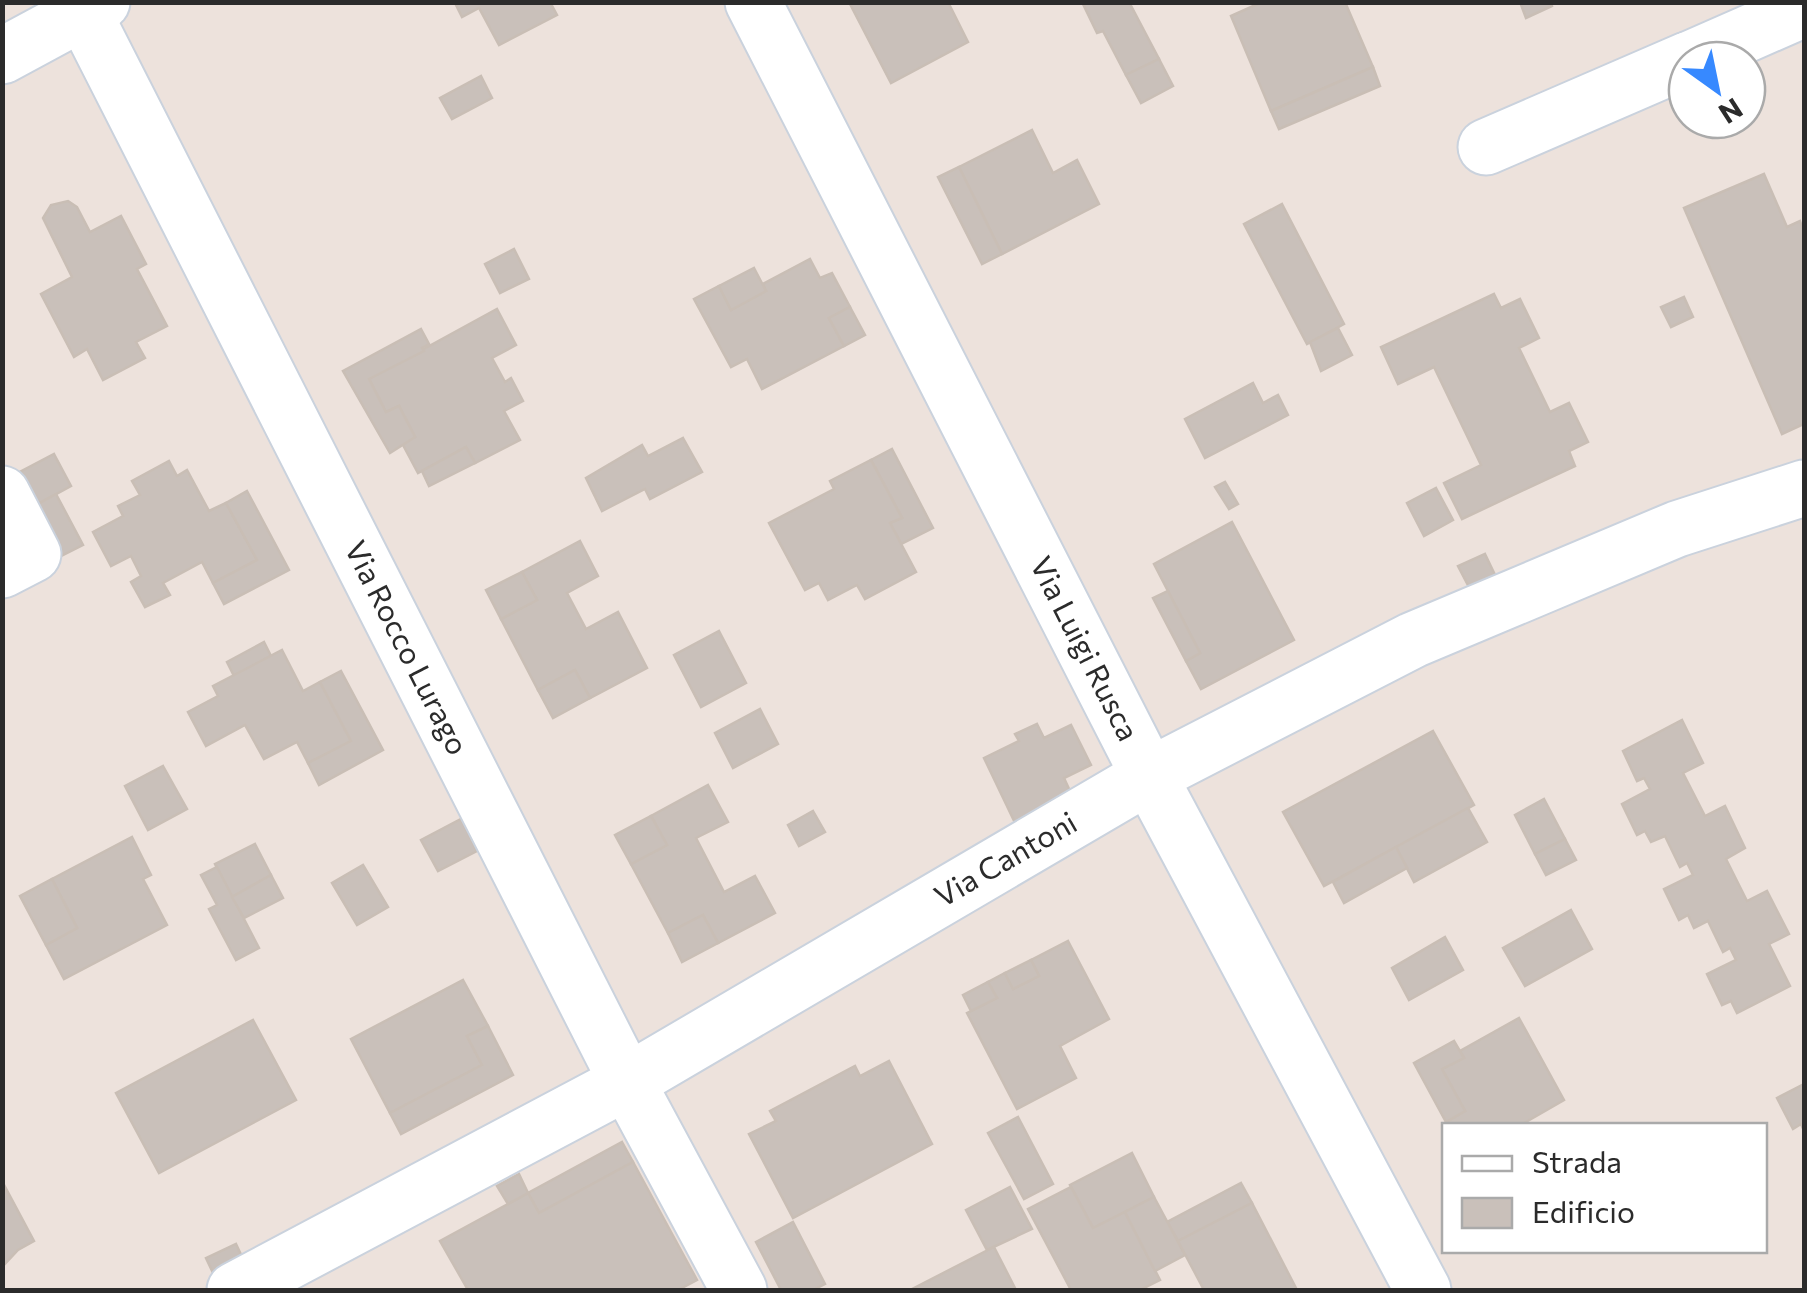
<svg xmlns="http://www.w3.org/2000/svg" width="1807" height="1293" viewBox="0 0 1807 1293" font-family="Commissioner,sans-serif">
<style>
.building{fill:#c9c0ba;stroke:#c9beb5;stroke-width:2.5}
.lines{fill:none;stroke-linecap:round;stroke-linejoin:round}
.minor-casing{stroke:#cad2dd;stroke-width:59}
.minor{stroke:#fff;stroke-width:55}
.labels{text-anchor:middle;stroke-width:9;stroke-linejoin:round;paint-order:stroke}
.street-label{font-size:30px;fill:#2b2b2b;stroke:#fff}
</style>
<rect width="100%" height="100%" fill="#ede2dc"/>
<g class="building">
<polygon points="550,2 557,15 499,45 479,8 462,17 455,3"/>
<polygon points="849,2 951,2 949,4 968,42 891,83"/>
<polygon points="1082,2 1129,2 1159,59 1126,75 1103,31 1097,33"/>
<polygon points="1262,2 1345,2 1373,67 1271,111 1231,16"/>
<polygon points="1520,2 1551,2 1552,6 1526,18"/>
<polygon points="1159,59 1173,86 1141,103 1126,75"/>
<polygon points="1373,67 1380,86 1279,129 1271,111"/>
<polygon points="481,76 492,98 452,119 440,98"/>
<polygon points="1032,130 1053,173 1077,160 1099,204 1002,254 959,167"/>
<polygon points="959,167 1002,254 982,264 938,177"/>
<polygon points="1764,174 1787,227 1800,221 1804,233 1804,424 1782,434 1684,208"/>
<polygon points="68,201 77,207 90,232 121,216 146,264 137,269 167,326 136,342 145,358 103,380 87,349 74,357 41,294 72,277 43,218 51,205"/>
<polygon points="1282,204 1344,324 1307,344 1244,224"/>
<polygon points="514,249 529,279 500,293 485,264"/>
<polygon points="810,259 820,278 832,273 850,307 829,318 844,346 762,389 747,359 731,367 694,299 719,286 731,310 766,291 763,284"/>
<polygon points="754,268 766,291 731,310 719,286"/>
<polygon points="1494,294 1501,308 1520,299 1539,338 1519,348 1550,412 1569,403 1588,442 1569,451 1575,466 1462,519 1444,483 1481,465 1434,367 1398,384 1381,347"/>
<polygon points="1684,297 1693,317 1671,327 1661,307"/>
<polygon points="850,307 865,335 844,346 829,318"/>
<polygon points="497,309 516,345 492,358 505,382 511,378 523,401 504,411 520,440 475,463 466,447 418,473 402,443 415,437 399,406 386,412 369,379"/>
<polygon points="1338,328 1352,355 1321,371 1310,342"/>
<polygon points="421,329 429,344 422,348 424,351 369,379 386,412 399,406 415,437 390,453 343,371"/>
<polygon points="1253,383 1263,403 1278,395 1288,415 1205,458 1185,419"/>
<polygon points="683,438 702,472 650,499 645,489 602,511 586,478 642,445 648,456"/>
<polygon points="466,447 475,463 429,486 422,471"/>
<polygon points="892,449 933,528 901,544 890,523 902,518 871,460"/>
<polygon points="54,454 71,486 29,509 12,476"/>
<polygon points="871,460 902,518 890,523 916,572 865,599 857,585 828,600 819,583 805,590 769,523 834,489 830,481"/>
<polygon points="169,461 177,476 187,470 209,511 226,503 257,560 213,583 202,562 163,583 170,595 145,607 131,582 141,576 131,556 111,566 93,532 123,516 118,506 140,495 132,481"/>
<polygon points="1225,482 1238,504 1229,509 1215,487"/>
<polygon points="1436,488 1453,520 1424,536 1407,503"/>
<polygon points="247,491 289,570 224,604 213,583 257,560 226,503"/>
<polygon points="56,494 83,545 55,559 29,509"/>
<polygon points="1232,522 1294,640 1201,689 1186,661 1200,653 1154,564"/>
<polygon points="580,541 598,576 567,593 586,629 618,612 647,668 590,698 575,670 538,690 501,619 537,600 522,572"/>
<polygon points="1485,554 1495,575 1469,587 1458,566"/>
<polygon points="522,572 537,600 501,619 486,590"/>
<polygon points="1168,591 1200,653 1186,661 1153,598"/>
<polygon points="719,631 746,683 701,707 674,655"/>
<polygon points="264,642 271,656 234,676 227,662"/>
<polygon points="282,650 303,691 320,682 351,741 308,763 297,742 264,759 245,725 206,746 188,712 218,696 213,686"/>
<polygon points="575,670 590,698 553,718 538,690"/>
<polygon points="341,671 383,750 319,785 308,763 351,741 320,682"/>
<polygon points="760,709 778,744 733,768 715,733"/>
<polygon points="1682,720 1703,763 1683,773 1705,816 1725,806 1745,848 1726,859 1747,901 1767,891 1789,934 1769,944 1790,986 1737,1013 1731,1001 1722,1005 1707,974 1736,960 1730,948 1723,952 1708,921 1694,928 1688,915 1679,920 1664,889 1693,875 1687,863 1680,867 1665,836 1651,842 1645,831 1637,835 1622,804 1650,789 1644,778 1637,781 1623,751"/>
<polygon points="1037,724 1044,738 1071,725 1091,765 1064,778 1075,802 1018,829 984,758 1019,741 1015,734"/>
<polygon points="1433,731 1474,805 1324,886 1283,812"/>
<polygon points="163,766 187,809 148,830 125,786"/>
<polygon points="708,785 728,822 696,838 724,892 755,876 775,913 718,943 703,915 668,933 631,864 667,845 651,816"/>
<polygon points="1544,799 1565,839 1535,854 1515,815"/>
<polygon points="1468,808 1487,842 1414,882 1396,847"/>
<polygon points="813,811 825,832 799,846 788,825"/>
<polygon points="651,816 667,845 631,864 615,835"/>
<polygon points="461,819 477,851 438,871 421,840"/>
<polygon points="132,837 151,875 143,879 167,925 64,979 46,945 77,928 52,879"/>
<polygon points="1565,839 1576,860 1546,875 1535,854"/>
<polygon points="255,844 271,875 232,897 215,864"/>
<polygon points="1396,847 1407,868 1344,903 1333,882"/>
<polygon points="363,865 388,907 357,925 332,883"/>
<polygon points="217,867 259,948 236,960 209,909 217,905 201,875"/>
<polygon points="271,875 283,898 244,918 232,897"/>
<polygon points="52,879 77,928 46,945 20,896"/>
<polygon points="1571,910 1592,949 1525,986 1503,948"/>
<polygon points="703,915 718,943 682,962 668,933"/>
<polygon points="1445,937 1463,970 1409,1000 1392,968"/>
<polygon points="1068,941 1109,1019 1060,1046 1076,1078 1017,1109 967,1013 997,998 988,982 1005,973 1013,989 1039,976 1031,960"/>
<polygon points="1031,960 1039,976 1013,989 1005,973"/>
<polygon points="463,980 488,1026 467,1036 482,1065 390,1113 351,1039"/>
<polygon points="988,982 997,998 971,1011 963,995"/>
<polygon points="1519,1018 1564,1100 1519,1126 1448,1126 1446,1122 1465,1111 1442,1069 1464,1058 1460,1051"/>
<polygon points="253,1020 296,1100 159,1173 116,1093"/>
<polygon points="488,1026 513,1075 401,1134 390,1113 482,1065 467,1036"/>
<polygon points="1454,1041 1464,1058 1442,1069 1465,1111 1446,1122 1414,1063"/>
<polygon points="889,1061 932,1144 793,1218 749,1134 776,1121 770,1111 855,1066 860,1076"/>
<polygon points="1804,1084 1804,1131 1801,1124 1793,1129 1777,1098"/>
<polygon points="1018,1117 1053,1184 1024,1199 988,1133"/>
<polygon points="622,1142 633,1162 539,1213 528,1193"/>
<polygon points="1132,1153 1154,1197 1093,1228 1070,1185"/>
<polygon points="633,1162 697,1280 678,1290 468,1290 440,1241 528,1193 539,1213"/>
<polygon points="519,1174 528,1193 508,1204 497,1186"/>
<polygon points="2,1181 34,1241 18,1250 2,1267"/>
<polygon points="1241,1183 1252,1203 1178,1241 1167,1222"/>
<polygon points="1010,1187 1032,1229 987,1250 966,1210"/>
<polygon points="1071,1187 1093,1228 1125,1212 1160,1280 1140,1290 1071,1290 1028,1209"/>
<polygon points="1154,1197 1185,1255 1155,1271 1125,1212"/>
<polygon points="1252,1203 1297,1290 1204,1290 1178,1241"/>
<polygon points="793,1222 825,1284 813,1290 781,1290 756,1242"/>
<polygon points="236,1244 244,1261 214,1275 206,1258"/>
<polygon points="994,1247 1016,1290 913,1290 912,1289"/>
</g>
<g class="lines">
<defs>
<g id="minor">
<polyline points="78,2 627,1082 739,1290"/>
<polyline points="753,2 1149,776 1423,1290"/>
<polyline points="2,56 102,2"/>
<polyline points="1688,60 1804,9"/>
<polyline points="1486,147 1687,60"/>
<polyline points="2,494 33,554 2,570"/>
<polyline points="235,1290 627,1082 1149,776 1413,640 1677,529 1804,488"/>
</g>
</defs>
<use href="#minor" class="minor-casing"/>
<use href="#minor" class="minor"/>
</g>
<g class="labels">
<g class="street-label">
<text transform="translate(406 648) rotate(63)" y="10">Via Rocco Lurago</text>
<text transform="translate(1084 649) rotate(63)" y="10">Via Luigi Rusca</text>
<text transform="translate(1006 860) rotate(-30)" y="10">Via Cantoni</text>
</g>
</g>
<rect width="1807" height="1293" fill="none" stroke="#2b2b2b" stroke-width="10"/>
<rect x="1442" y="1123" width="325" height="130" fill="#ffffff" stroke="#aaaaaa" stroke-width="2.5"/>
<rect x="1462" y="1156" width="50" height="15" fill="#ffffff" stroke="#aaaaaa" stroke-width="2.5"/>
<text x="1532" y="1173" font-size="30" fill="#2b2b2b">Strada</text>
<rect x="1462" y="1198" width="50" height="30" fill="#c9c0ba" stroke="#aaaaaa" stroke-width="2.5"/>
<text x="1532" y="1223" font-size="30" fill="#2b2b2b">Edificio</text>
<g transform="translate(1717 90) rotate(147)"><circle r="48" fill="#ffffff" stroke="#aaaaaa" stroke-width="2.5"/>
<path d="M0-8L18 38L0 25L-18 38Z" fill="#3789ff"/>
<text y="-15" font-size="28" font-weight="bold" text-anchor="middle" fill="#2b2b2b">N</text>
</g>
</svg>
